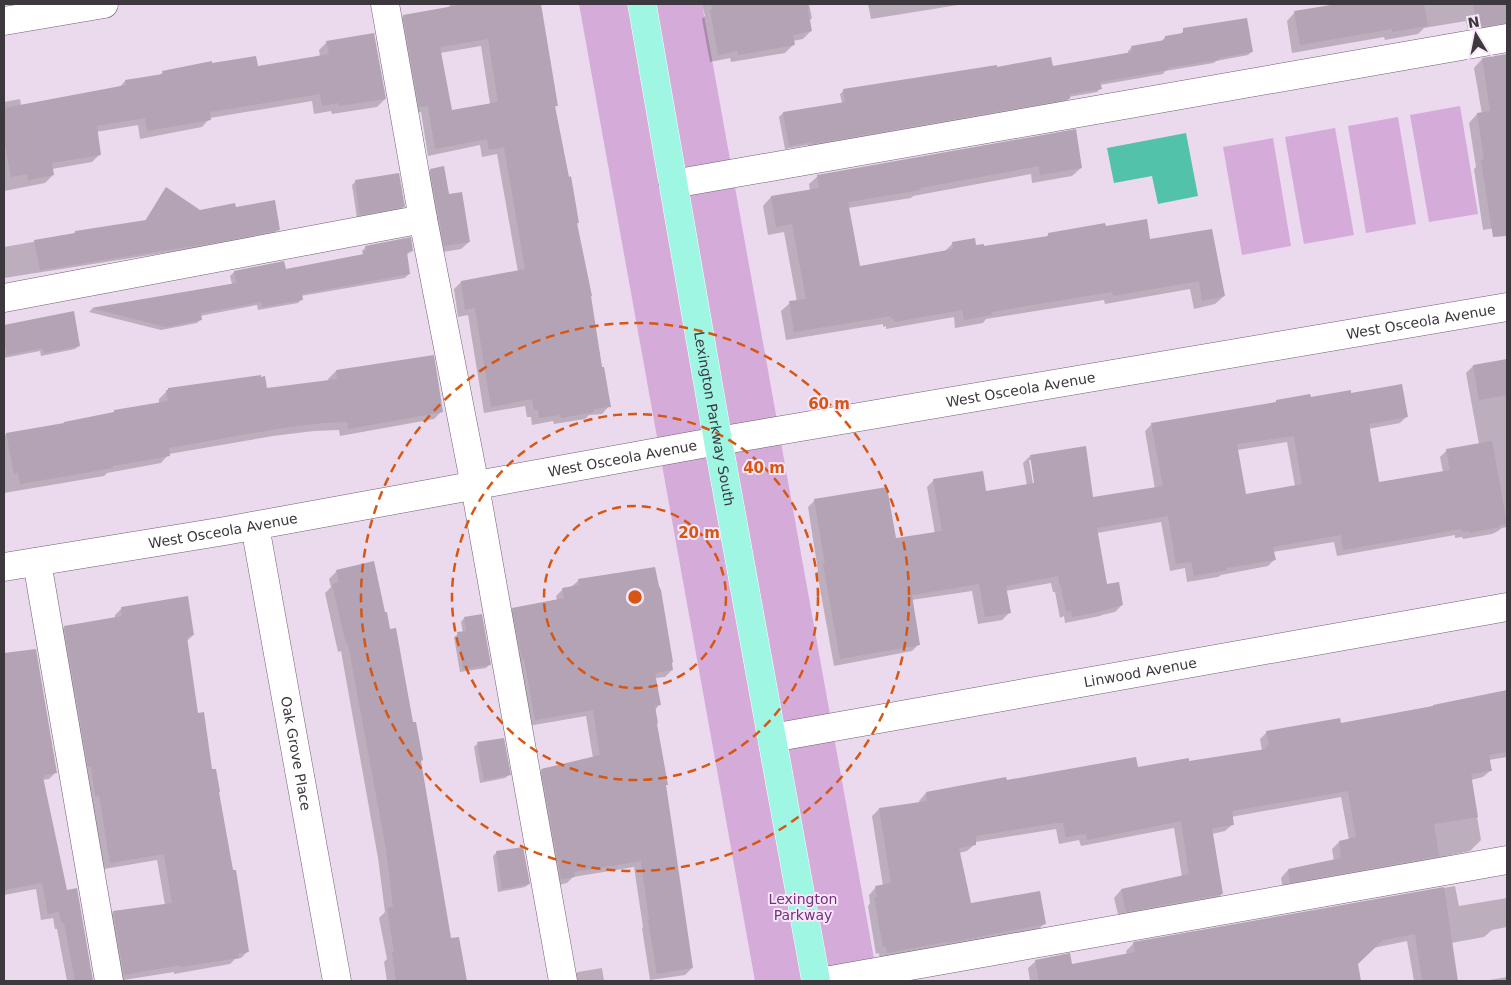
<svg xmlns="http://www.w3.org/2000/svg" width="1511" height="985" viewBox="0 0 1511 985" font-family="'DejaVu Sans',sans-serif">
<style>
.green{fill:#d5abd9}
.water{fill:#52c2aa}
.shadow{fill:#0003;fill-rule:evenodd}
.building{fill:#b3a3b4;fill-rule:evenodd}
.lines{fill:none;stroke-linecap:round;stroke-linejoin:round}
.minor-casing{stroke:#6f6070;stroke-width:29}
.major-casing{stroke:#fff;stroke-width:29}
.minor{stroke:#fff;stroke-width:28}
.major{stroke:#9ef6e3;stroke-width:28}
.ring{fill:none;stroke:#d75611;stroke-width:2.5;stroke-dasharray:9 6}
.labels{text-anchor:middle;stroke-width:4;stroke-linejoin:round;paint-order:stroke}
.street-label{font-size:14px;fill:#3d373e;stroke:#f8e7fa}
.park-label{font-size:14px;fill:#73307c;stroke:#f8e7fa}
.centre{fill:#d75611;stroke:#f8e7fa;stroke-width:2.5}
.ring-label{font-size:15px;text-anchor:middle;font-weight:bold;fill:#d75611;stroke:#f8e7fa;stroke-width:4;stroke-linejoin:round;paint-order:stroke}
</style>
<rect width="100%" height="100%" fill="#ebdaed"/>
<g class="green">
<polygon points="579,4 702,4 878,981 755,981"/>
<polygon points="1460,106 1478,214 1429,222 1410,115"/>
<polygon points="1398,117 1416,224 1366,233 1348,126"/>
<polygon points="1335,128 1354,235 1304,244 1285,137"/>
<polygon points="1273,138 1291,246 1242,255 1223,147"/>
</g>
<polygon class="water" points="1186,133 1198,196 1158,204 1152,176 1114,183 1107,148"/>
<g class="shadow">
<path d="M 451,4 L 540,4 L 556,106 L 554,108 L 578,223 L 576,224 L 609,406 L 602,414 L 589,415 L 585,419 L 554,424 L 553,421 L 532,425 L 531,417 L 527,417 L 525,406 L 484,413 L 468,315 L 458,317 L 454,289 L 461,282 L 518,272 L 497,154 L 482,157 L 480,145 L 428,156 L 421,112 L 412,114 L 396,23 L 403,16 L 448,8 ZM 481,46 L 490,104 L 451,111 L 440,53 Z"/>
<polygon points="702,4 809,4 812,18 809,21 811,31 803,39 793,41 793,45 785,53 731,62 730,58 710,62 702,19 705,16"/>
<polygon points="868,4 964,4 871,19"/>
<polygon points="1339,4 1366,4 1366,7 1385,4 1507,4 1507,33 1469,35 1466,21 1424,28 1418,34 1385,40 1384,37 1292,53 1287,21 1295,12"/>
<polygon points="1184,30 1251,52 1248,55 1216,61 1214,63 1165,71 1163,74 1100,85 1100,89 1097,92 1069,97 1065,102 808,147 808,145 785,149 779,117 783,113 842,103 840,94 844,90 996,68 1052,67 1128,54 1128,51 1132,47 1161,42 1165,37 1180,35"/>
<polygon points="327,42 385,99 377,107 332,114 331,111 314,114 312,101 210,118 202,127 140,139 138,125 96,132 100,154 92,162 52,169 53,175 45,183 4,191 4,102 20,99 21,105 119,88 125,81 159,76 163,72 211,64 257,67 320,57 319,50"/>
<polygon points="1507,55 1507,226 1483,230 1474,169 1476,167 1469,123 1477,114 1482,114 1474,68 1482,59"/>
<polygon points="1074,131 1081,168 1072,176 1032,183 1031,174 913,196 911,198 848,208 859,267 944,252 953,243 983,248 1045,238 1049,234 1105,228 1149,241 1224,296 1215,304 1194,309 1190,289 1105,304 1104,300 1017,314 986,319 983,323 955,328 954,317 886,329 886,326 883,327 883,324 786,340 781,311 790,303 797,302 784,232 768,235 763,206 771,197 810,191 809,184 818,176"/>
<polygon points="431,170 448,195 469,242 461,249 437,253 423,177"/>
<polygon points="356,181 404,206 400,210 357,218 352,185"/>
<polygon points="163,192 200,212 235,208 278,230 274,233 214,245 4,278 4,247 73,235 75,232 145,221"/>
<polygon points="366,247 412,251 406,255 409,274 405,278 301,296 301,300 298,303 258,310 257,305 200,316 201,319 197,323 161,330 89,312 92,309 232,284 230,276 234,272 283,263 285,271 360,256 363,254 362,251"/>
<polygon points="73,313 79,346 75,349 41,356 40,351 4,358 4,326"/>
<path d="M 1507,360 L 1507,527 L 1502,528 L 1498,531 L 1492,534 L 1463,539 L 1462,537 L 1455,538 L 1455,535 L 1337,556 L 1334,542 L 1273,552 L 1275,559 L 1268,566 L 1221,575 L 1218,577 L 1187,582 L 1185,568 L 1170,571 L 1161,522 L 1097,533 L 1106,586 L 1122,605 L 1115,612 L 1102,615 L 1100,616 L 1065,623 L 1064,616 L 1060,618 L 1055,592 L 1053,592 L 1051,583 L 1006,591 L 1009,613 L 1002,620 L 978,624 L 972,591 L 911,600 L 919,644 L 912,651 L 834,666 L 817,572 L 818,571 L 808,507 L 815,500 L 895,540 L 935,534 L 927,487 L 934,480 L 985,492 L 1027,486 L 1023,463 L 1030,456 L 1092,499 L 1155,489 L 1145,431 L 1152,424 L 1310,399 L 1350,395 L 1407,416 L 1400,423 L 1368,429 L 1377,483 L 1443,472 L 1440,457 L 1447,450 L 1479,444 L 1466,373 L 1473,366 ZM 1287,442 L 1295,486 L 1245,495 L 1237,450 ZM 1029,460 L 1032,460 L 1036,489 L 1034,490 Z"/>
<polygon points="336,371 442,411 434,419 340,436 339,430 314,431 273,436 169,454 161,463 107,473 104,476 4,493 4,435 63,425 159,404 159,399 168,390 266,390 329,381 328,379"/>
<polygon points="337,571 420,762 450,940 458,938 465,981 387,981 384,962 387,959 379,918 385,912 378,858 341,651 338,652 325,593 331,587 329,579"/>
<polygon points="579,580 672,670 665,677 655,678 659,705 655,710 656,724 692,968 685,975 650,980 642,928 643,927 634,867 573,877 567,883 554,886 535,777 542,770 593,758 586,716 528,726 506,616 513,609 557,600 556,596 563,589 571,587"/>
<polygon points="122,608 193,635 186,642 197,715 218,793 248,951 241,958 235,959 230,964 174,974 174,972 117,981 107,919 113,912 165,905 157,860 104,869 92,801 89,802 58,634 64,627 115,618 115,615"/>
<polygon points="464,618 490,664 486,668 460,672 454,637 458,634 463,633 461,622"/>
<polygon points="35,650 56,772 49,779 42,780 66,891 92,980 91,981 67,981 57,929 55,929 53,918 41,920 36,889 4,895 4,655"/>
<polygon points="1507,692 1507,757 1489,760 1491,770 1483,777 1471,780 1481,840 1470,851 1446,856 1441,861 1283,889 1281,878 1288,870 1334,861 1332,849 1339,842 1349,840 1341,797 1231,817 1233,824 1225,831 1212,834 1222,894 1215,901 1119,918 1114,898 1121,890 1182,877 1174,828 1081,846 1079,840 1059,844 1056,829 975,842 975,844 967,851 959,853 970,904 1045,923 1037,931 880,959 879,953 876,954 868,906 870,903 869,895 876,887 883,886 872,816 879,809 920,803 919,801 926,793 1006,781 1188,763 1262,751 1260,739 1267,732 1340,724"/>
<polygon points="477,744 509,775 505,778 480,783 474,747"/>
<polygon points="497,852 529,884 525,887 498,892 493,856"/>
<polygon points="1455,886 1459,906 1507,898 1507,927 1492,930 1484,937 1451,943 1457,981 1414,981 1407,941 1373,948 1356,964 1360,981 1243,981 1240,966 1193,957 1134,981 1030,981 1028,968 1036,961 1071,966 1127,955 1126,951 1134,943"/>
<polygon points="602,968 604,981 575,981 574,975 578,972"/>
<polygon points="1507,977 1507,981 1484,981"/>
</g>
<g class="building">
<path d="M 465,4 L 541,4 L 558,106 L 555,106 L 569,177 L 571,176 L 579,223 L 577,223 L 592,296 L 591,296 L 602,367 L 604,367 L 611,407 L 594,409 L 594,412 L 561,418 L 560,415 L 539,418 L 538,410 L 534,410 L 532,399 L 491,407 L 475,308 L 465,310 L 461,281 L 525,269 L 504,147 L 489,150 L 487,139 L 435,149 L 428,106 L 419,107 L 403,15 ZM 488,39 L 498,102 L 452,110 L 440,47 Z"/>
<polygon points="711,4 807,4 812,31 793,35 795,45 738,55 738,51 718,55 710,10 712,9"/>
<polygon points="1337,4 1424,4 1428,26 1392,32 1392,29 1300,45 1294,11"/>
<polygon points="1473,4 1507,4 1507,23 1477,27"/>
<polygon points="1247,18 1253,52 1219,58 1219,60 1167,68 1168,70 1100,82 1102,89 1070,94 1070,99 812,144 811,142 789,146 783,112 845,102 843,89 997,65 997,67 1051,57 1053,66 1132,52 1131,46 1165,40 1165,36 1183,33 1183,28"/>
<polygon points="374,33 386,99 339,106 339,103 322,106 320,94 210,112 211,120 147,131 145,118 97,126 101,155 52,163 54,175 28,180 27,174 11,177 4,140 4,108 126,85 125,80 163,74 162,71 212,61 212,63 256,56 258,66 329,54 326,41"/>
<polygon points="1507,54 1507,236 1493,237 1481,160 1484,159 1477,113 1490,111 1482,58"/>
<polygon points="1076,129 1082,168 1040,175 1039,166 920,188 921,190 848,202 860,266 953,249 952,242 975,238 976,245 984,244 984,246 1048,236 1048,233 1105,223 1106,226 1147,219 1150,239 1212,229 1225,296 1202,301 1199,281 1113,296 1112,292 1026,306 992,312 992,315 964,320 962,310 895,322 894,319 891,319 891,316 794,332 789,301 806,299 792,224 776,227 771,196 819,188 817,175"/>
<polygon points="444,166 449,194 462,192 470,242 444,246 430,169"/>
<polygon points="399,173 405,207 360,215 355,180"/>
<polygon points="166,187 200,210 235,203 236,207 275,200 280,230 219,242 40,270 34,240 75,233 75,231 146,220"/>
<polygon points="411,237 413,251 407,252 410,274 302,294 303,300 262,307 261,302 201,313 202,320 166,327 91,308 236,283 234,271 284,261 286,269 364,254 363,251 366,251 365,246"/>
<polygon points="74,311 80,346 44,353 43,348 7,355 4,339 4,325"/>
<polygon points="434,355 443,412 348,429 347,422 323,423 282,428 169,448 170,456 113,466 113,468 20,484 18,473 14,474 6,433 64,423 64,422 114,412 114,410 168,401 166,390 168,390 168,388 261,375 261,377 265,376 267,388 337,379 336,370"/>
<polygon points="1507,359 1507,395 1479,400 1473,365"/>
<path d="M 1402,384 L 1408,417 L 1369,424 L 1379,482 L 1450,470 L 1446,449 L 1492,441 L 1507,524 L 1500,525 L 1500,527 L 1469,533 L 1469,531 L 1462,532 L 1461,529 L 1343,550 L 1341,535 L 1273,547 L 1276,560 L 1226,568 L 1227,570 L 1194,576 L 1191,562 L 1176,564 L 1168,516 L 1097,528 L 1107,584 L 1119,582 L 1123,605 L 1098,612 L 1072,617 L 1071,610 L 1066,612 L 1061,586 L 1060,586 L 1058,576 L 1006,586 L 1011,613 L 985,617 L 979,584 L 912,595 L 920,645 L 840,659 L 823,564 L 825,564 L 814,499 L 887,487 L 896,538 L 942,531 L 933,479 L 983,471 L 986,491 L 1034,483 L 1030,455 L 1086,446 L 1093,497 L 1163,486 L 1151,423 L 1276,402 L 1276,400 L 1310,394 L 1311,397 L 1351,390 L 1351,393 ZM 1294,436 L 1302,484 L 1246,494 L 1237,444 Z"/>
<polygon points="374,561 385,612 387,612 390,629 396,628 413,722 416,722 423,760 421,761 451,938 459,937 467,981 396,981 392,952 394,952 387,908 393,907 386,849 348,644 346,644 332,584 339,582 336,570"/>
<polygon points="655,567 659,586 661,590 673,662 672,663 673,670 655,673 661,705 655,706 658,723 657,724 668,785 666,785 693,968 657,974 648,920 649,920 641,861 574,872 575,877 561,879 541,769 600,755 593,710 535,720 524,659 522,659 512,608 564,598 562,588 579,585 578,579"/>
<polygon points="188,596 194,635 187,637 198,713 204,712 212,769 216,769 220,792 219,792 233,870 236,870 249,952 238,954 239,958 181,967 180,965 124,975 113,911 172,903 164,854 110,863 99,795 95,796 91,767 88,767 64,626 122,616 121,607"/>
<polygon points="482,614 491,665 463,669 457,632 466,631 464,617"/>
<polygon points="36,649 57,773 45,775 45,777 43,777 67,890 77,888 93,981 75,981 64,923 61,923 59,912 48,914 42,883 4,890 4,653"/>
<polygon points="1507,690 1507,752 1489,755 1492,771 1471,774 1478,817 1434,824 1439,856 1290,883 1288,869 1341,858 1339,841 1356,837 1348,791 1232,811 1234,825 1212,828 1223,894 1126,912 1121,889 1189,874 1181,821 1087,840 1086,834 1066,837 1063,823 1056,823 976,836 976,845 959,848 971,903 1040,891 1046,924 947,943 946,942 887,953 886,947 883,947 874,897 877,897 875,886 891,883 879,808 927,801 926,792 1006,777 1007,780 1136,757 1138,767 1189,758 1189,761 1266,749 1266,746 1269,745 1266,731 1340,718 1341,723 1433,706 1433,705"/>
<polygon points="504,738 511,775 484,780 477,742"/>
<polygon points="523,847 530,884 502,889 496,851"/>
<polygon points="1444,887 1458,981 1422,981 1415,934 1383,940 1358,964 1361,981 1039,981 1035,960 1070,953 1072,964 1135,952 1133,942"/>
</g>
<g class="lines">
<defs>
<g id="minor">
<polyline points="385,4 423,219 475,486 563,981"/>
<polyline points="4,21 104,4"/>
<polyline points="673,184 1507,38"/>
<polyline points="4,298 423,219"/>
<path id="s1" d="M 255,526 L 337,981"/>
<polyline points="37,562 109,981"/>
<path id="s2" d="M 4,567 L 225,531 L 718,441 L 1507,307"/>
<path id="s3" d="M 772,738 L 1507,607"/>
<polyline points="825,981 1507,860"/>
</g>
<g id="major">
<path id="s4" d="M 642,4 L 718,441 L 816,981"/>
</g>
</defs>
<use href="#minor" class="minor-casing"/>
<use href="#major" class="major-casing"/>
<use href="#minor" class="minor"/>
<use href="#major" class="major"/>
</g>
<g class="ring">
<circle cx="635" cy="597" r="91"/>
<circle cx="635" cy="597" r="183"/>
<circle cx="635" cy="597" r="274"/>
</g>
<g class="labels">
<g class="street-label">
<text dy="5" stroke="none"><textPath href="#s2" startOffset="1438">West Osceola Avenue</textPath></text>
<text dy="5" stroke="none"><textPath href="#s2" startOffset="1032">West Osceola Avenue</textPath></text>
<text dy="5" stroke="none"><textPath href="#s4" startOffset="421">Lexington Parkway South</textPath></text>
<text dy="5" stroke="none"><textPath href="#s2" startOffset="628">West Osceola Avenue</textPath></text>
<text dy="5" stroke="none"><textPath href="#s2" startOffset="222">West Osceola Avenue</textPath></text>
<text dy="5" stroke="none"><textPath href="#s3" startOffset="374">Linwood Avenue</textPath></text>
<text dy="5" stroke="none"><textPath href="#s1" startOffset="231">Oak Grove Place</textPath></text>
</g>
<g class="park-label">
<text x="803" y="904">Lexington<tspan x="803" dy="16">Parkway</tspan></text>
</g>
</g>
<circle cx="635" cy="597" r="8" class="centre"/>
<g class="ring-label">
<text x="829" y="409">60 m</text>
<text x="764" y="473">40 m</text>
<text x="699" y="538">20 m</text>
</g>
<rect width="1511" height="985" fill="none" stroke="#3d373e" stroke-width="10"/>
<g transform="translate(1476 35) rotate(350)" stroke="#f8e7fa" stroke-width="4" paint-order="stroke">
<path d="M0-4L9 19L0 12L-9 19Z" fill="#3d373e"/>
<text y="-8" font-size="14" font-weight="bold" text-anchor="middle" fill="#3d373e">N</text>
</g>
</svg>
